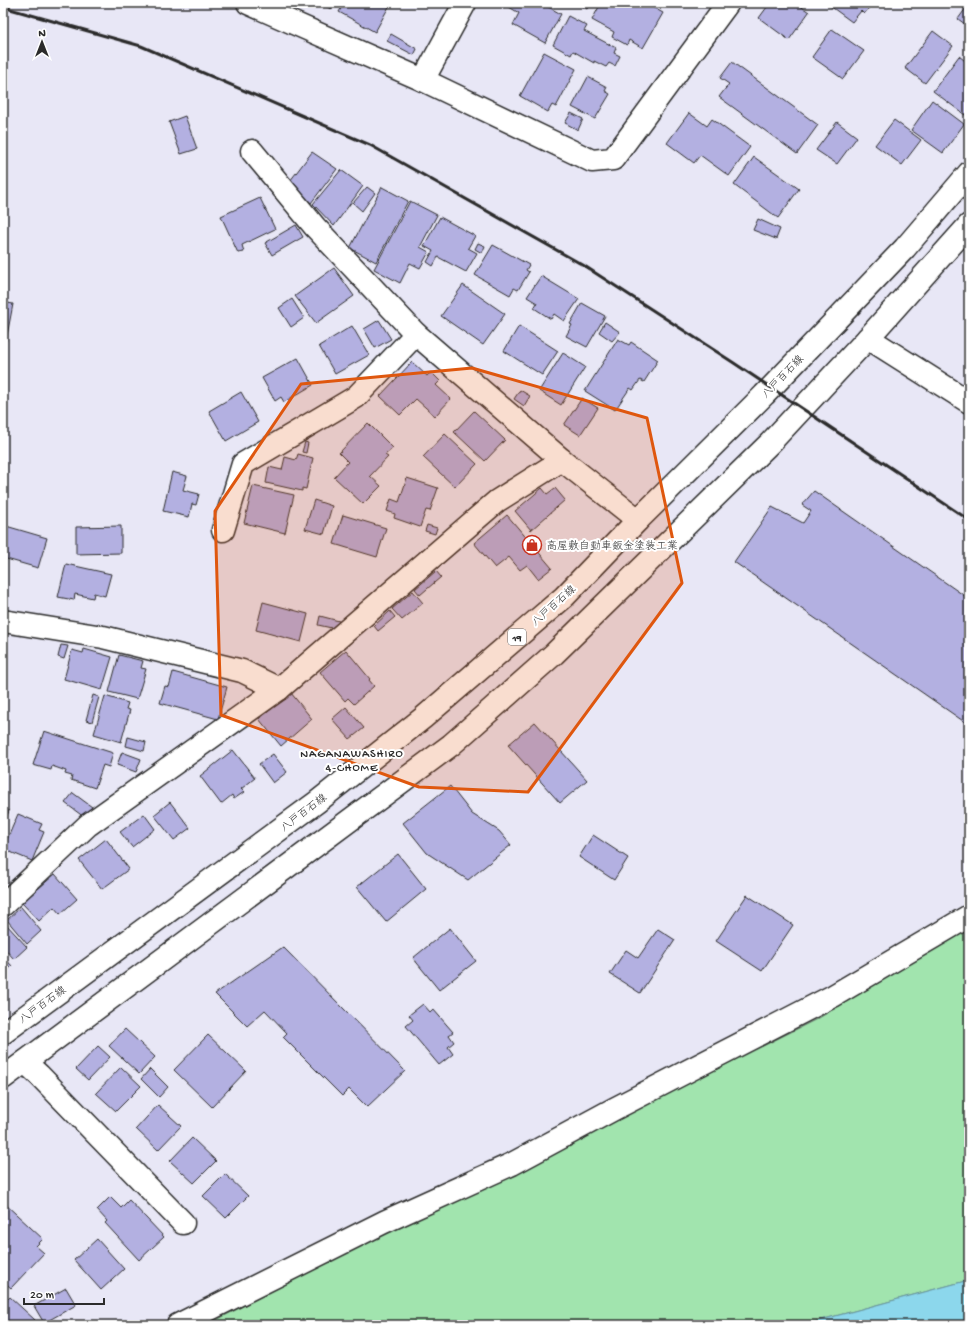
<svg xmlns="http://www.w3.org/2000/svg" width="972" height="1328" viewBox="0 0 972 1328" font-family="'Gochi Hand','Klee One',sans-serif">
<style>
.green{fill:#a1e4ae;stroke:#66886c}
.water{fill:#8cd7ec;stroke:#65929f}
.building{fill:#b3b0e1;stroke:#2b2b2b}
.lines{fill:none;stroke-linecap:round;stroke-linejoin:round}
.minor-casing{stroke:#2b2b2b;stroke-width:25}
.major-casing{stroke:#2b2b2b;stroke-width:25}
.minor{stroke:#fff;stroke-width:22}
.major{stroke:#fff;stroke-width:22}
.rail{stroke:#2b2b2b;stroke-width:3}
.marked{fill:#df570e;fill-opacity:0.2;stroke:#df570e;stroke-width:3;stroke-linejoin:round}
.labels{text-anchor:middle;stroke-width:4;stroke-linejoin:round;paint-order:stroke}
.shield{fill:#fff;stroke:#6b6b6b;stroke-width:1}
.shield-label{font-size:10px;font-weight:bold;fill:#2b2b2b}
.street-label{font-size:11px;fill:#2b2b2b;stroke:#fff}
.poi-label{font-size:11px;fill:#2b2b2b;stroke:#fff;text-anchor:start}
.neighbourhood-label{font-size:12px;letter-spacing:1px;fill:#2b2b2b;stroke:#fff}
</style>
<rect width="100%" height="100%" fill="#e8e7f6"/>
<filter id="ink" filterUnits="userSpaceOnUse"><feTurbulence type="fractalNoise" baseFrequency=".025" numOctaves="2"/><feDisplacementMap in="SourceGraphic" scale="8" xChannelSelector="R" yChannelSelector="G"/><feConvolveMatrix kernelMatrix="1 2 1 2 8 2 1 2 1" color-interpolation-filters="sRGB"/></filter>
<g filter="url(#ink)">
<polygon class="green" points="969,928 969,1280 802,1325 207,1325 358,1246 491,1185 581,1137 819,1018"/>
<polygon class="water" points="969,1280 969,1325 802,1325"/>
<g class="building">
<polygon points="322,3 334,3 331,9 321,4"/>
<polygon points="344,3 391,3 375,32 339,12"/>
<polygon points="511,3 541,3 561,14 545,43 513,25 519,13 509,7"/>
<polygon points="577,3 590,3 587,9"/>
<polygon points="601,3 645,3 663,13 643,48 629,40 627,45 612,37 614,32 592,20"/>
<polygon points="770,3 796,3 809,12 789,40 759,18"/>
<polygon points="826,3 873,3 864,14 861,11 852,22"/>
<polygon points="969,4 969,27 958,19"/>
<polygon points="568,16 587,26 584,31 616,48 614,53 620,56 615,66 609,63 606,67 594,61 594,63 573,51 571,55 553,45"/>
<polygon points="832,29 864,51 843,79 812,57"/>
<polygon points="933,31 953,46 925,83 905,68"/>
<polygon points="391,34 417,49 414,55 387,41"/>
<polygon points="544,52 576,69 556,107 552,105 548,112 520,96"/>
<polygon points="959,56 969,64 969,118 933,91"/>
<polygon points="732,62 818,125 797,154 719,97 729,84 720,78"/>
<polygon points="588,77 607,87 605,91 610,94 595,119 572,107"/>
<polygon points="932,100 964,124 943,153 911,130"/>
<polygon points="571,113 583,119 578,130 565,123"/>
<polygon points="689,113 707,126 712,119 750,147 729,176 700,155 694,163 667,143"/>
<polygon points="185,116 197,149 181,154 169,122"/>
<polygon points="894,120 921,140 902,165 875,145"/>
<polygon points="837,122 857,137 837,164 816,150"/>
<polygon points="312,152 337,169 311,203 290,181"/>
<polygon points="754,157 799,189 778,218 734,185"/>
<polygon points="341,170 363,186 334,226 313,204"/>
<polygon points="367,187 375,193 362,211 353,203"/>
<polygon points="382,187 408,201 376,262 350,248"/>
<polygon points="260,198 275,229 242,245 244,252 238,253 221,216"/>
<polygon points="410,201 437,215 420,247 429,252 420,268 410,263 400,283 374,269"/>
<polygon points="440,217 475,236 468,248 477,253 466,272 438,257 433,266 427,262 433,251 424,246"/>
<polygon points="758,219 780,229 776,239 753,230"/>
<polygon points="296,225 303,237 272,255 265,243"/>
<polygon points="478,243 485,246 482,253 475,249"/>
<polygon points="493,245 529,265 526,270 529,272 518,290 514,288 510,295 475,275"/>
<polygon points="334,268 354,296 316,323 295,296"/>
<polygon points="541,276 579,299 564,321 554,314 551,319 534,308 537,303 527,297"/>
<polygon points="463,285 505,314 483,345 441,316"/>
<polygon points="292,299 304,318 291,327 279,308"/>
<polygon points="3,302 13,304 6,341 3,340"/>
<polygon points="582,303 605,316 587,347 566,336 572,325 570,324"/>
<polygon points="379,320 391,339 375,348 364,329"/>
<polygon points="605,322 620,332 612,341 599,332"/>
<polygon points="352,326 369,355 335,374 319,346"/>
<polygon points="519,326 558,351 542,375 504,351"/>
<polygon points="618,339 629,345 631,342 658,360 644,382 640,380 633,390 630,388 615,410 585,391"/>
<polygon points="563,353 585,367 561,405 539,391"/>
<polygon points="298,358 313,385 284,402 281,397 275,401 262,378"/>
<polygon points="412,362 427,376 431,372 440,381 436,385 451,399 435,416 416,399 400,415 380,396"/>
<polygon points="520,390 530,396 524,406 514,399"/>
<polygon points="241,392 258,422 226,441 209,411"/>
<polygon points="582,398 598,408 580,435 564,425"/>
<polygon points="474,411 505,440 485,461 454,432"/>
<polygon points="368,423 393,448 385,455 388,457 370,476 381,486 363,504 334,477 348,462 339,453"/>
<polygon points="445,434 477,464 455,487 423,457"/>
<polygon points="305,442 308,443 306,453 302,452"/>
<polygon points="298,454 313,458 306,489 302,488 302,491 266,483 269,467 282,470 285,457 296,460"/>
<polygon points="172,472 187,476 183,490 199,494 196,505 192,504 189,517 163,511"/>
<polygon points="407,478 438,488 430,511 426,510 420,527 394,518 395,514 387,511 391,499 399,502"/>
<polygon points="253,486 294,495 285,533 244,523"/>
<polygon points="542,488 547,494 555,488 565,500 531,530 515,511"/>
<polygon points="814,491 969,599 969,718 966,723 734,562 772,507 803,523 811,511 802,505"/>
<polygon points="314,500 332,506 324,534 305,529"/>
<polygon points="343,515 386,528 377,557 334,544"/>
<polygon points="507,515 552,568 538,579 527,565 520,570 509,557 495,568 474,543"/>
<polygon points="427,525 437,528 435,534 425,531"/>
<polygon points="6,526 47,538 38,568 3,558 3,534"/>
<polygon points="121,526 121,553 76,554 76,527"/>
<polygon points="66,564 111,574 105,596 94,593 93,598 75,594 74,600 58,597"/>
<polygon points="436,571 441,577 420,595 415,589"/>
<polygon points="413,591 423,603 402,620 392,609"/>
<polygon points="263,602 308,614 301,642 256,630"/>
<polygon points="390,611 395,617 378,631 374,626"/>
<polygon points="320,616 339,621 336,629 318,625"/>
<polygon points="61,645 68,646 64,659 58,657"/>
<polygon points="84,649 112,657 102,690 64,679 72,650 83,653"/>
<polygon points="346,650 370,679 369,680 374,686 354,704 348,698 345,701 320,672"/>
<polygon points="119,655 143,661 141,668 146,669 137,699 109,692"/>
<polygon points="173,672 227,687 218,719 160,703 165,686 169,687"/>
<polygon points="291,693 312,719 281,746 259,719"/>
<polygon points="93,695 99,697 92,722 86,720"/>
<polygon points="105,696 128,703 126,709 130,710 121,742 94,734"/>
<polygon points="346,707 364,728 350,739 332,719"/>
<polygon points="535,722 587,780 560,803 508,745"/>
<polygon points="44,731 113,753 109,767 103,765 95,788 71,780 72,776 65,774 66,771 52,766 51,770 33,765"/>
<polygon points="128,737 146,742 144,751 126,746"/>
<polygon points="233,750 255,778 241,789 244,792 234,799 232,795 221,804 200,776"/>
<polygon points="122,752 141,759 136,772 117,765"/>
<polygon points="273,754 287,772 273,783 259,764"/>
<polygon points="450,786 472,814 499,831 511,845 468,880 427,853 403,823"/>
<polygon points="73,793 92,807 84,817 65,803"/>
<polygon points="170,802 190,828 174,840 154,815"/>
<polygon points="3,809 9,811 3,825"/>
<polygon points="18,814 42,824 39,830 44,832 32,861 3,849"/>
<polygon points="144,814 155,829 132,847 120,832"/>
<polygon points="593,835 628,858 614,880 579,857"/>
<polygon points="106,839 129,869 102,889 79,860"/>
<polygon points="398,854 426,889 386,922 357,887"/>
<polygon points="55,874 77,899 60,914 54,907 39,921 22,903"/>
<polygon points="747,895 793,925 762,971 716,941"/>
<polygon points="21,907 41,931 27,944 7,920"/>
<polygon points="6,924 27,947 14,959 3,947 3,926"/>
<polygon points="450,928 476,961 439,990 413,958"/>
<polygon points="658,929 675,940 640,993 610,974 626,950 638,958"/>
<polygon points="283,947 405,1071 367,1107 349,1089 342,1096 283,1037 287,1033 265,1010 247,1026 215,994"/>
<polygon points="3,956 12,966 3,974"/>
<polygon points="423,1004 430,1012 433,1009 453,1032 449,1035 454,1042 448,1047 453,1054 439,1065 406,1026 413,1020 409,1015"/>
<polygon points="125,1029 155,1057 139,1074 109,1046"/>
<polygon points="208,1035 246,1071 212,1107 174,1070"/>
<polygon points="98,1046 110,1057 88,1080 76,1069"/>
<polygon points="121,1067 141,1086 116,1111 96,1093"/>
<polygon points="150,1069 168,1087 159,1097 141,1079"/>
<polygon points="158,1105 181,1126 158,1150 136,1129"/>
<polygon points="192,1138 216,1161 194,1183 170,1161"/>
<polygon points="225,1174 248,1196 226,1218 203,1196"/>
<polygon points="110,1197 121,1208 129,1200 164,1237 139,1260 105,1223 107,1221 97,1210"/>
<polygon points="3,1202 43,1239 36,1246 44,1253 11,1288 3,1281"/>
<polygon points="97,1239 124,1269 101,1290 74,1260"/>
<polygon points="66,1288 76,1305 44,1323 34,1306"/>
<polygon points="10,1297 35,1320 30,1325 3,1325 3,1304"/>
</g>
<g class="lines">
<defs>
<g id="minor">
<polyline points="248,3 423,80 592,161 613,159 728,3"/>
<polyline points="423,80 465,3"/>
<polyline points="252,151 315,227 416,334 562,460 638,520"/>
<polyline points="868,338 969,402"/>
<polyline points="223,530 243,464 356,397 416,334"/>
<polyline points="3,621 103,637 242,671 279,689"/>
<polyline points="3,905 88,825 279,689 497,501 562,460"/>
<polyline points="25,1062 39,1075 183,1223"/>
<polyline points="178,1325 384,1222 512,1164 614,1109 833,996 969,916"/>
</g>
<g id="major">
<polyline points="3,1033 317,802 423,718 564,597 638,520 764,395 905,248 969,173"/>
<polyline points="3,1078 451,745 554,654 770,443 868,338 969,225"/>
</g>
</defs>
<use href="#minor" class="minor-casing"/>
<use href="#major" class="major-casing"/>
<use href="#minor" class="minor"/>
<use href="#major" class="major"/>
<polyline class="rail" points="3,7 141,46 370,145 583,265 734,363 969,520"/>
</g>
</g>
<path class="marked" d="M 472,368 L 647,418 L 682,583 L 528,792 L 419,787 L 221,715 L 215,511 L 301,384 Z"/>
<defs>
<symbol id="shop-ring" viewBox="-11 -11 22 22"><circle r="9.5" fill="#fff" stroke="#c8321e" stroke-width="1.5"/><path d="M-5-2.5h2.3a2.7 3.5 0 0 1 5.4 0H5L5.5 6h-11ZM-1.5-2.5h3a1.5 2.3 0 0 0-3 0Z" fill="#c8321e"/></symbol>
</defs>
<g fill-rule="evenodd">
<use href="#shop-ring" x="521" y="534" width="22" height="22"/>
</g>
<g class="labels">
<rect class="shield" x="508" y="629" width="18" height="16" rx="3"/>
<g class="shield-label">
<text x="517" y="641">19</text>
</g>
<g class="street-label">
<text transform="translate(782 376) rotate(-46)" y="4">八戸百石線</text>
<text transform="translate(553 605) rotate(-42)" y="4">八戸百石線</text>
<text transform="translate(303 812) rotate(-37)" y="4">八戸百石線</text>
<text transform="translate(42 1004) rotate(-36)" y="4">八戸百石線</text>
</g>
<g class="poi-label">
<text x="546" y="549">高屋敷自動車鈑金塗装工業</text>
</g>
<g class="neighbourhood-label">
<text x="352" y="757">NAGANAWASHIRO<tspan x="352" dy="14">4-CHOME</tspan></text>
</g>
</g>
<rect width="972" height="1328" fill="none" stroke="#fff" stroke-width="16"/>
<rect x="8" y="8" width="956" height="1312" fill="none" stroke="#2b2b2b" stroke-width="1.5" filter="url(#ink)"/>
<g transform="translate(42 42)" stroke="#ffffff" stroke-width="3" paint-order="stroke">
<path d="M0-3L7 15L0 10L-7 15Z" fill="#2b2b2b"/>
<text y="-6" font-size="11" font-weight="bold" text-anchor="middle" fill="#2b2b2b">N</text>
</g>
<path d="M24 1298v6h80v-6" fill="none" stroke="#2b2b2b" stroke-width="2"/>
<text x="30" y="1298" font-size="12" fill="#2b2b2b" stroke="#ffffff" stroke-width="3" paint-order="stroke">20 m</text>
</svg>
